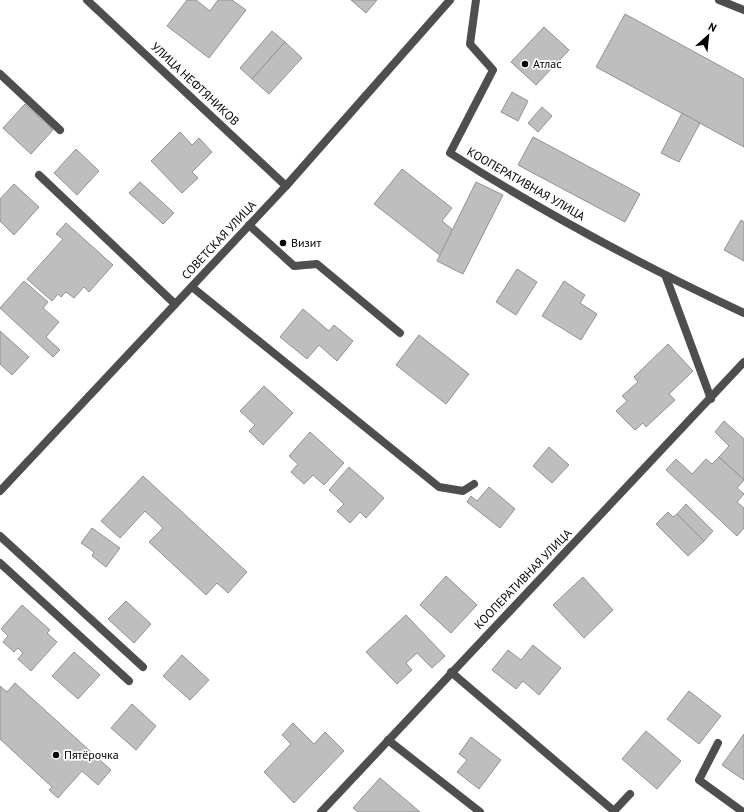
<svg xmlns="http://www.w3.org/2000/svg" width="744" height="812" viewBox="0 0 744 812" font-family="'PT Sans',sans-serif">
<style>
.building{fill:#bebebe;stroke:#929292}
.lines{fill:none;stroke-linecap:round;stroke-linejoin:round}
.service{stroke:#4e4e4e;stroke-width:8}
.minor{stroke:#4e4e4e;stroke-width:8}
.tertiary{stroke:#4e4e4e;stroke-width:8}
.poi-dot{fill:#000;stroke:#fff;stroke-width:1.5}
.labels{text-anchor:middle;stroke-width:3.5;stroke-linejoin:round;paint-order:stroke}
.poi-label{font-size:12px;fill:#000;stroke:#fff;text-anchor:start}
.street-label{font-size:12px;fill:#000;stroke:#fff}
</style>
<rect width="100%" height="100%" fill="#fff"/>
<g class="building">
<polygon points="187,0 196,0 210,11 218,0 232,0 246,10 209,58 167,26"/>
<polygon points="351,0 377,0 366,13"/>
<polygon points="625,14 744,79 744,147 596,67"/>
<polygon points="544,27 569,50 536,85 511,62"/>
<polygon points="272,31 285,42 252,79 240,68"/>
<polygon points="285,42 302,58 269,94 252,79"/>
<polygon points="512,92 528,101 518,121 501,112"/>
<polygon points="25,104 53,130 31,154 3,128"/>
<polygon points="542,107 552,116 538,132 528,123"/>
<polygon points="682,113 700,123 679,162 661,153"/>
<polygon points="180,132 192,145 199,138 212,152 192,172 198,178 182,193 151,161"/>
<polygon points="533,137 640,194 625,222 518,165"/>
<polygon points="76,149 99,171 77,195 54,173"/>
<polygon points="402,169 452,208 442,221 458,234 441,256 374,204"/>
<polygon points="140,182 174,213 163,224 129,193"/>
<polygon points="476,182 503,195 463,274 437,261"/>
<polygon points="14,184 39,207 14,235 0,221 0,199"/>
<polygon points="741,220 744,222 744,261 724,250"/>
<polygon points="66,223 113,265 89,292 84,287 74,298 66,292 61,297 58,294 52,301 27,279 63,239 56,234"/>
<polygon points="517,269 537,282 516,315 496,302"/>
<polygon points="24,281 48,302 43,308 59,322 46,337 60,350 53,357 0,308"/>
<polygon points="564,281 585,295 580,303 597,314 581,340 542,316"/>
<polygon points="303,309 329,331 334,325 353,341 337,361 319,345 307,359 280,337"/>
<polygon points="0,331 29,357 12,375 0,364"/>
<polygon points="419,335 469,374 446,404 396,365"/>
<polygon points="668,344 693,371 669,394 675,400 646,427 643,423 635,430 616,411 627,401 622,396 638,382 634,377"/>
<polygon points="264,386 293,413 263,445 249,431 255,425 240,411"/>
<polygon points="724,421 744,439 744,480 719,457 729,446 715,432"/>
<polygon points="310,432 344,463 324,485 313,475 304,484 291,472 298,464 289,456"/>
<polygon points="549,447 569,465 552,483 533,466"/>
<polygon points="719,457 744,480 737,488 744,494 737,502 744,508 744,528 737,536 666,470 676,459 692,474 706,459 712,464"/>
<polygon points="349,467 384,498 366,518 360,512 350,523 337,511 344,504 329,490"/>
<polygon points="143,476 247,572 228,593 217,583 206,595 149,542 163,528 145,511 120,538 101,521"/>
<polygon points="489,487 515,509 500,528 467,502 471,496 477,501"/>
<polygon points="686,504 713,531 704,541 677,514"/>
<polygon points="668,512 673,517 677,514 704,541 688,556 656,524"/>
<polygon points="92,528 120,548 106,567 92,556 94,552 81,543"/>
<polygon points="446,576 477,605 451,633 420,605"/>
<polygon points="583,577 613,610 584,638 553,605"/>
<polygon points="126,601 151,624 134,643 108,619"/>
<polygon points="22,605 50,630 47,633 57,642 31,671 18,659 23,653 18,648 14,652 3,642 8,636 1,629"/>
<polygon points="406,615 445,656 432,668 417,653 406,663 412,670 397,684 366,652"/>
<polygon points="533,645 561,668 539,695 523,681 516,689 492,670 508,650 521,660"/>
<polygon points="74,652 100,675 78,699 52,676"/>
<polygon points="182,655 209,680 190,700 163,676"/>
<polygon points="15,683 111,770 98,785 82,771 58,798 49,790 52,787 0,739 0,686 7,692"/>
<polygon points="689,691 721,716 699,744 667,719"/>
<polygon points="132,704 156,726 136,750 111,728"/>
<polygon points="293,723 314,744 325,732 344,751 294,803 264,772 291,744 282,735"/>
<polygon points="646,731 681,761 657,789 622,759"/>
<polygon points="744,734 744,780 722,765"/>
<polygon points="471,737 501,760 479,789 457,772 467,760 459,754"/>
<polygon points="380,778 420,812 358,812 353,808"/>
</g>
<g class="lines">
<g class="service">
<polyline points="719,0 744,10"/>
<polyline points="0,74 60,130"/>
<polyline points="39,175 175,304"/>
<polyline points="249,225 294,266 317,264 400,333"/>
<polyline points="666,277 711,399"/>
<polyline points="192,287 439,487 463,491 474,484"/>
<polyline points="0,536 143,667"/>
<polyline points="0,563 129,681"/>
<polyline points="451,672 614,811 630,794"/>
<polyline points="718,743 699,780 743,812"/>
</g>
<g class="minor">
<polyline points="87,0 286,186"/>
<path d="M 476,0 L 470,44 L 493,70 L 450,153 C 544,213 643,266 744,313"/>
<polyline points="388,740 480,812"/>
<polyline points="321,812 744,362"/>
</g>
<polyline class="tertiary" points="0,491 286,186 450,0"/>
</g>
<g class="poi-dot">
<circle cx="525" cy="64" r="4"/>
<circle cx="283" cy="243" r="4"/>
<circle cx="56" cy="755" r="4"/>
</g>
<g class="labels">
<g class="poi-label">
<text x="533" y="68">Атлас</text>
<text x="291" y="247">Визит</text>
<text x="64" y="759">Пятёрочка</text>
</g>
<g class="street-label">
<text transform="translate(195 84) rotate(43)" y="4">УЛИЦА НЕФТЯНИКОВ</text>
<text transform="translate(526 184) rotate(30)" y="4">КООПЕРАТИВНАЯ УЛИЦА</text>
<text transform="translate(219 240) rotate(-47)" y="4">СОВЕТСКАЯ УЛИЦА</text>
<text transform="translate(523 579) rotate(-46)" y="4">КООПЕРАТИВНАЯ УЛИЦА</text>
</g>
</g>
<g transform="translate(708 36) rotate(27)" stroke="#ffffff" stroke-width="3" paint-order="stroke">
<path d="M0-3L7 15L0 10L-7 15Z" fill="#000000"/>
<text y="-6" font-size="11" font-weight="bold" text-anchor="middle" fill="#000000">N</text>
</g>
</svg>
